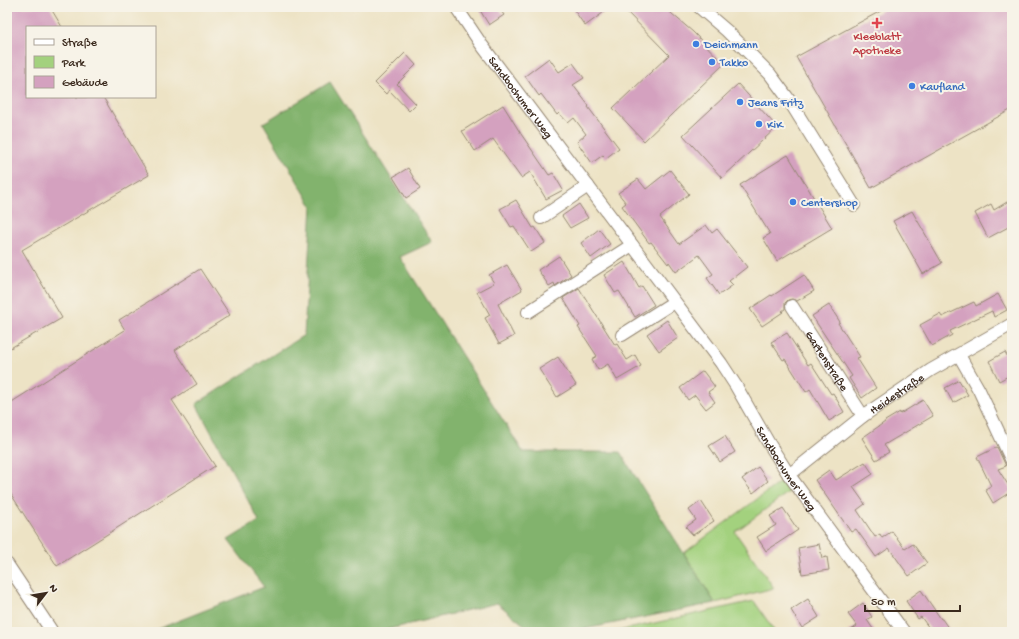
<svg xmlns="http://www.w3.org/2000/svg" width="1019" height="639" viewBox="0 0 1019 639" font-family="'Gochi Hand',sans-serif">
<style>
.green{fill:#a3d17e;stroke:#6f7e4e}
.forest{fill:#82b36d;stroke:#5e6e46}
.building{fill:#d4a1bf}
.lines{fill:none;stroke-linecap:round;stroke-linejoin:round}
.street-casing{stroke:#948672;stroke-width:14}
.street{stroke:#fff;stroke-width:12}
.health-dot{fill:#e0444e;stroke:#f7f3e8;stroke-width:1.5}
.shop-dot{fill:#3f7fe0;stroke:#f7f3e8;stroke-width:1.5}
.labels{text-anchor:middle;stroke-width:4;stroke-linejoin:round;paint-order:stroke}
.health-label{font-size:12px;fill:#be3a42;stroke:#f7f3e8}
.shop-label{font-size:12px;fill:#366cbe;stroke:#f7f3e8;text-anchor:start}
.street-label{font-size:12px;fill:#3b2a1e;stroke:#f7f3e8}
</style>
<rect width="100%" height="100%" fill="#f7f3e8"/>
<filter id="ink" filterUnits="userSpaceOnUse"><feTurbulence type="fractalNoise" baseFrequency=".025" numOctaves="2"/><feDisplacementMap in="SourceGraphic" scale="8" xChannelSelector="R" yChannelSelector="G"/><feConvolveMatrix kernelMatrix="1 2 1 2 8 2 1 2 1" color-interpolation-filters="sRGB"/></filter>
<filter id="wash" filterUnits="userSpaceOnUse"><feTurbulence type="fractalNoise" baseFrequency=".012" numOctaves="4" result="noise"/><feDisplacementMap in="SourceGraphic" scale="16" xChannelSelector="R" yChannelSelector="G"/><feGaussianBlur stdDeviation="0.9" result="paint"/><feColorMatrix in="noise" values="0 0 0 0 0 0 0 0 0 0 0 0 0 0 0 0 0 1.4 0 .05"/><feComposite in="paint" operator="in"/></filter>
<g filter="url(#wash)">
<rect width="100%" height="100%" fill="#ede3c5"/>
<g class="green">
<polygon points="783,480 790,491 735,532 774,588 715,603 684,553"/>
<polygon points="754,601 775,632 614,632"/>
</g>
<polygon class="forest" points="330,82 432,242 400,257 523,452 620,452 715,603 570,632 533,632 497,603 377,632 150,632 264,587 228,540 259,521 196,404 304,335 312,206 263,123 270,119"/>
<g id="blocks">
<g class="building">
<polygon points="16,7 50,7 62,27 27,27 27,97 103,97 149,175 22,250 62,318 7,350 7,12"/>
<polygon points="478,7 498,7 504,15 489,25"/>
<polygon points="572,7 611,7 585,26"/>
<polygon points="622,7 664,7 693,32 724,64 644,141 613,108 669,55"/>
<polygon points="888,7 1009,7 1012,10 1012,109 871,188 796,57"/>
<polygon points="405,53 416,65 397,84 416,104 409,111 389,90 386,94 375,83"/>
<polygon points="549,58 559,72 573,63 584,78 573,85 589,106 588,107 619,148 606,158 603,155 592,163 577,142 586,134 574,118 568,123 559,113 557,115 541,94 539,96 525,76"/>
<polygon points="738,84 777,127 722,178 683,135"/>
<polygon points="503,105 521,134 549,175 553,173 563,190 546,199 530,172 521,178 493,139 475,151 462,131"/>
<polygon points="788,155 832,228 777,261 763,238 770,234 740,185"/>
<polygon points="408,168 420,189 406,198 393,177"/>
<polygon points="670,170 689,194 660,217 679,244 706,225 712,233 717,229 747,267 729,281 733,285 719,295 707,278 713,274 699,255 676,272 669,262 668,264 651,242 649,243 622,206 626,203 618,193 638,179 646,189"/>
<polygon points="1012,199 1012,225 988,238 975,213 991,204 994,210"/>
<polygon points="516,200 533,228 535,227 545,243 531,252 514,226 511,227 500,209"/>
<polygon points="579,204 588,218 570,228 562,216"/>
<polygon points="912,211 942,263 923,274 893,221"/>
<polygon points="599,229 610,244 591,258 581,243"/>
<polygon points="559,256 571,275 555,286 554,283 549,286 538,270"/>
<polygon points="624,262 639,288 642,286 654,305 635,317 619,291 615,293 604,275"/>
<polygon points="507,265 522,290 498,304 514,336 499,344 485,318 490,315 477,292 494,283 489,275"/>
<polygon points="200,269 230,315 175,350 197,384 172,400 215,466 57,566 7,488 7,405 125,330 119,320"/>
<polygon points="804,275 814,291 797,301 792,299 788,300 785,303 785,309 782,311 783,312 762,326 750,309 771,295 772,296"/>
<polygon points="579,288 615,345 617,344 627,360 635,355 641,366 617,380 608,364 598,370 592,359 597,356 578,327 580,326 563,298"/>
<polygon points="998,294 1007,310 994,317 992,311 950,331 952,335 932,346 920,325 940,314 942,317 974,302 976,306"/>
<polygon points="829,305 840,322 838,323 860,357 857,358 876,388 862,398 849,378 852,376 812,316"/>
<polygon points="667,320 678,338 659,351 647,334"/>
<polygon points="787,333 808,365 811,363 831,394 833,393 844,412 829,421 810,389 806,392 785,359 783,360 771,342"/>
<polygon points="1005,352 1012,365 1012,374 999,381 989,361"/>
<polygon points="558,357 576,385 557,397 539,369"/>
<polygon points="703,371 715,387 708,392 715,402 706,409 695,395 688,400 680,388"/>
<polygon points="959,380 968,395 953,403 945,388"/>
<polygon points="923,400 933,416 884,445 889,452 876,460 862,438 885,422 885,421 900,412 900,414"/>
<polygon points="725,436 735,452 720,462 709,446"/>
<polygon points="997,447 1006,466 998,469 1012,491 993,503 985,489 991,486 977,457"/>
<polygon points="865,462 873,474 853,487 865,504 857,510 875,537 880,534 882,538 892,531 905,549 913,544 927,563 909,576 889,548 876,557 856,529 851,532 815,480 829,470 836,480"/>
<polygon points="758,467 768,481 753,493 742,479"/>
<polygon points="701,501 714,521 693,535 686,527 696,520 689,510"/>
<polygon points="783,508 798,530 766,551 757,537 776,525 770,516"/>
<polygon points="819,544 822,558 827,557 829,570 802,574 798,548"/>
<polygon points="921,590 941,619 942,619 951,632 932,632 921,617 918,619 906,601"/>
<polygon points="808,599 819,617 802,628 791,610"/>
<polygon points="863,603 872,617 867,620 875,632 848,632 857,626 848,614"/>
</g>
</g>
</g>
<g filter="url(#ink)">
<use href="#blocks" fill-opacity="0" stroke="#948672" stroke-width="1"/>
<g class="lines">
<defs>
<g id="street">
<path id="s1" d="M 456,7 L 481,44 L 721,363 L 736,386 L 768,442 L 789,475 L 904,632"/>
<polyline points="699,7 727,31 770,74 787,97 854,205"/>
<polyline points="541,218 588,186"/>
<path id="s2" d="M 792,306 L 863,416"/>
<polyline points="528,312 632,245"/>
<polyline points="622,335 674,302"/>
<polyline points="959,355 979,390 1012,461"/>
<path id="s3" d="M 789,475 L 863,416 L 931,370 L 1012,324"/>
<polyline points="7,564 51,630"/>
</g>
</defs>
<use href="#street" class="street-casing"/>
<use href="#street" class="street"/>
</g>
</g>
<path class="health-dot" d="M875 17h4v4h4v4h-4v4h-4v-4h-4v-4h4z"/>
<g class="shop-dot">
<circle cx="696" cy="44" r="4"/>
<circle cx="712" cy="62" r="4"/>
<circle cx="912" cy="86" r="4"/>
<circle cx="740" cy="102" r="4"/>
<circle cx="759" cy="124" r="4"/>
<circle cx="793" cy="202" r="4"/>
</g>
<g class="labels">
<g class="health-label">
<text x="877" y="40">Kleeblatt<tspan x="877" dy="14">Apotheke</tspan></text>
</g>
<g class="shop-label">
<text x="704" y="48">Deichmann</text>
<text x="720" y="66">Takko</text>
<text x="920" y="90">Kaufland</text>
<text x="748" y="106">Jeans Fritz</text>
<text x="767" y="128">KiK</text>
<text x="801" y="206">Centershop</text>
</g>
<g class="street-label">
<text dy="4" stroke="none"><textPath href="#s1" startOffset="111">Sandbochumer Weg</textPath></text>
<text dy="4" stroke="none"><textPath href="#s2" startOffset="65">Gartenstraße</textPath></text>
<text dy="4" stroke="none"><textPath href="#s3" startOffset="135">Heidestraße</textPath></text>
<text dy="4" stroke="none"><textPath href="#s1" startOffset="568">Sandbochumer Weg</textPath></text>
</g>
</g>
<rect width="1019" height="639" fill="none" stroke="#f7f3e8" stroke-width="24"/>
<rect x="26" y="26" width="130" height="72" fill="#f7f3e8" stroke="#aca397"/>
<rect x="34" y="39" width="20" height="6" fill="#ffffff" stroke="#aca397"/>
<text x="62" y="46" font-size="12" fill="#3b2a1e">Straße</text>
<rect x="34" y="56" width="20" height="12" fill="#a3d17e" stroke="#aca397"/>
<text x="62" y="66" font-size="12" fill="#3b2a1e">Park</text>
<rect x="34" y="76" width="20" height="12" fill="#d4a1bf" stroke="#aca397"/>
<text x="62" y="86" font-size="12" fill="#3b2a1e">Gebäude</text>
<g transform="translate(46 593) rotate(59)" stroke="#f7f3e8" stroke-width="3" paint-order="stroke">
<path d="M0-3L7 15L0 10L-7 15Z" fill="#3b2a1e"/>
<text y="-6" font-size="11" font-weight="bold" text-anchor="middle" fill="#3b2a1e">N</text>
</g>
<path d="M865 605v6h95v-6" fill="none" stroke="#3b2a1e" stroke-width="2"/>
<text x="871" y="605" font-size="12" fill="#3b2a1e" stroke="#f7f3e8" stroke-width="3" paint-order="stroke">50 m</text>
</svg>
